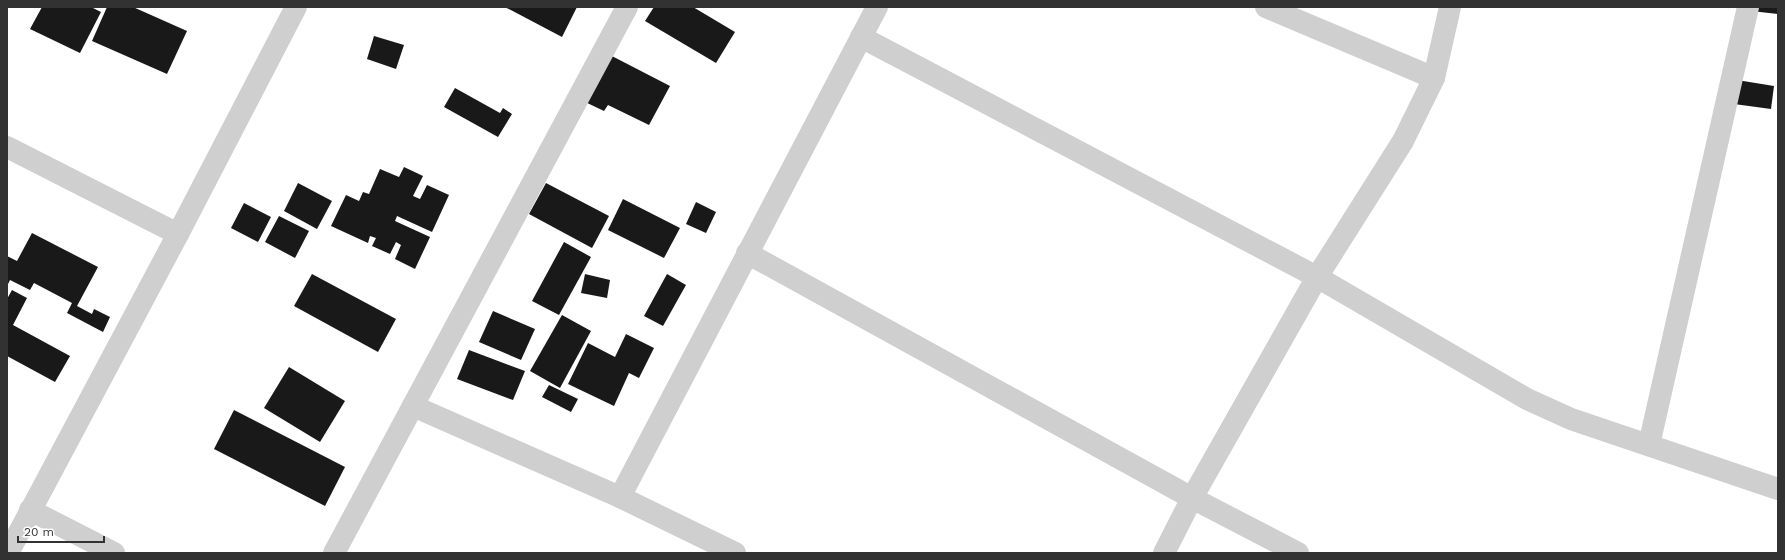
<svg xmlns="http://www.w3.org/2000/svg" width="1785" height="560" viewBox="0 0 1785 560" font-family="'Work Sans',sans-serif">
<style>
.building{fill:#191919}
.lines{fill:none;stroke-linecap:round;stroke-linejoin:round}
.minor{stroke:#cfcfcf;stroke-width:22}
</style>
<rect width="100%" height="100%" fill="#fff"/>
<g class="building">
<polygon points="42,7 91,7 101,12 80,53 30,29"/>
<polygon points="107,7 133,7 187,31 167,74 92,41"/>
<polygon points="505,7 577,7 562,37"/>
<polygon points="654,7 693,7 735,32 716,63 645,21"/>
<polygon points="1751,7 1778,7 1778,14 1751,11"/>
<polygon points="374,36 404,45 396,69 367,59"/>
<polygon points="608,54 670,86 649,125 608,105 604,111 583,101"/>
<polygon points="1737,80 1774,86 1771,109 1734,104"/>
<polygon points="455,88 500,113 503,108 512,114 498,137 444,107"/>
<polygon points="404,167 423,176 413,196 420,199 427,185 449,195 432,232 397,216 395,221 430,237 415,269 395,259 401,245 396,242 390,254 372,246 376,238 370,236 368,243 331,226 346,195 359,201 363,192 369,194 380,169 399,177"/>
<polygon points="298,183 332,201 317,229 284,211"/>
<polygon points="546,183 609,216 592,248 529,214"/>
<polygon points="623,199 680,228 664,258 608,230"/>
<polygon points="696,202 716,212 706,233 686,224"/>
<polygon points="244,203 271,217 258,242 231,228"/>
<polygon points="279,216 309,231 295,258 265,242"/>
<polygon points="32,233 98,267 77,306 92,314 94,309 110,317 103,332 67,313 72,303 34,283 30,290 10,280 7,286 7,256 17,261"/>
<polygon points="564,242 591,257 559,315 532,301"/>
<polygon points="312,274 396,319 378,352 294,306"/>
<polygon points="585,274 610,280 607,298 581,293"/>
<polygon points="667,274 686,285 663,326 644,316"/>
<polygon points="12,290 27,298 13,325 70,356 55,382 7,356 7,299"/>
<polygon points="493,311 535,329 521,360 479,342"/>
<polygon points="562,315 591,331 560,388 530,371"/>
<polygon points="626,334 654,348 639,378 629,373 614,406 568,384 588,343 615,357"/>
<polygon points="469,350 525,371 513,400 457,379"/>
<polygon points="289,367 345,401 320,442 264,408"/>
<polygon points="549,385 578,399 571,412 542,397"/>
<polygon points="234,410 345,467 325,506 214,449"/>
</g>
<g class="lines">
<g class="minor">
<polyline points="1266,7 1434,78"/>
<polyline points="861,37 1317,277 1527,399 1571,419 1778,489"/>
<polyline points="7,147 178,234"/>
<polyline points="747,253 1192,498 1298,553"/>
<polyline points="413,406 620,497 735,553"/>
<polyline points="1649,445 1748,7"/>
<polyline points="620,497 877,7"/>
<polyline points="30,510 114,553"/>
<polyline points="8,553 178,234 296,7"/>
<polyline points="334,553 627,7"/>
<polyline points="1164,553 1192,498 1317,277 1403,141 1434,78 1450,7"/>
</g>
</g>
<rect width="1785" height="560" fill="none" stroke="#323232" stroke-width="16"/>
<path d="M18 536v6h86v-6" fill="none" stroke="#323232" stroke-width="2"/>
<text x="24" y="536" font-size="12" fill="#323232" stroke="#ffffff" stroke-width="3" paint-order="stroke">20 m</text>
</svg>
